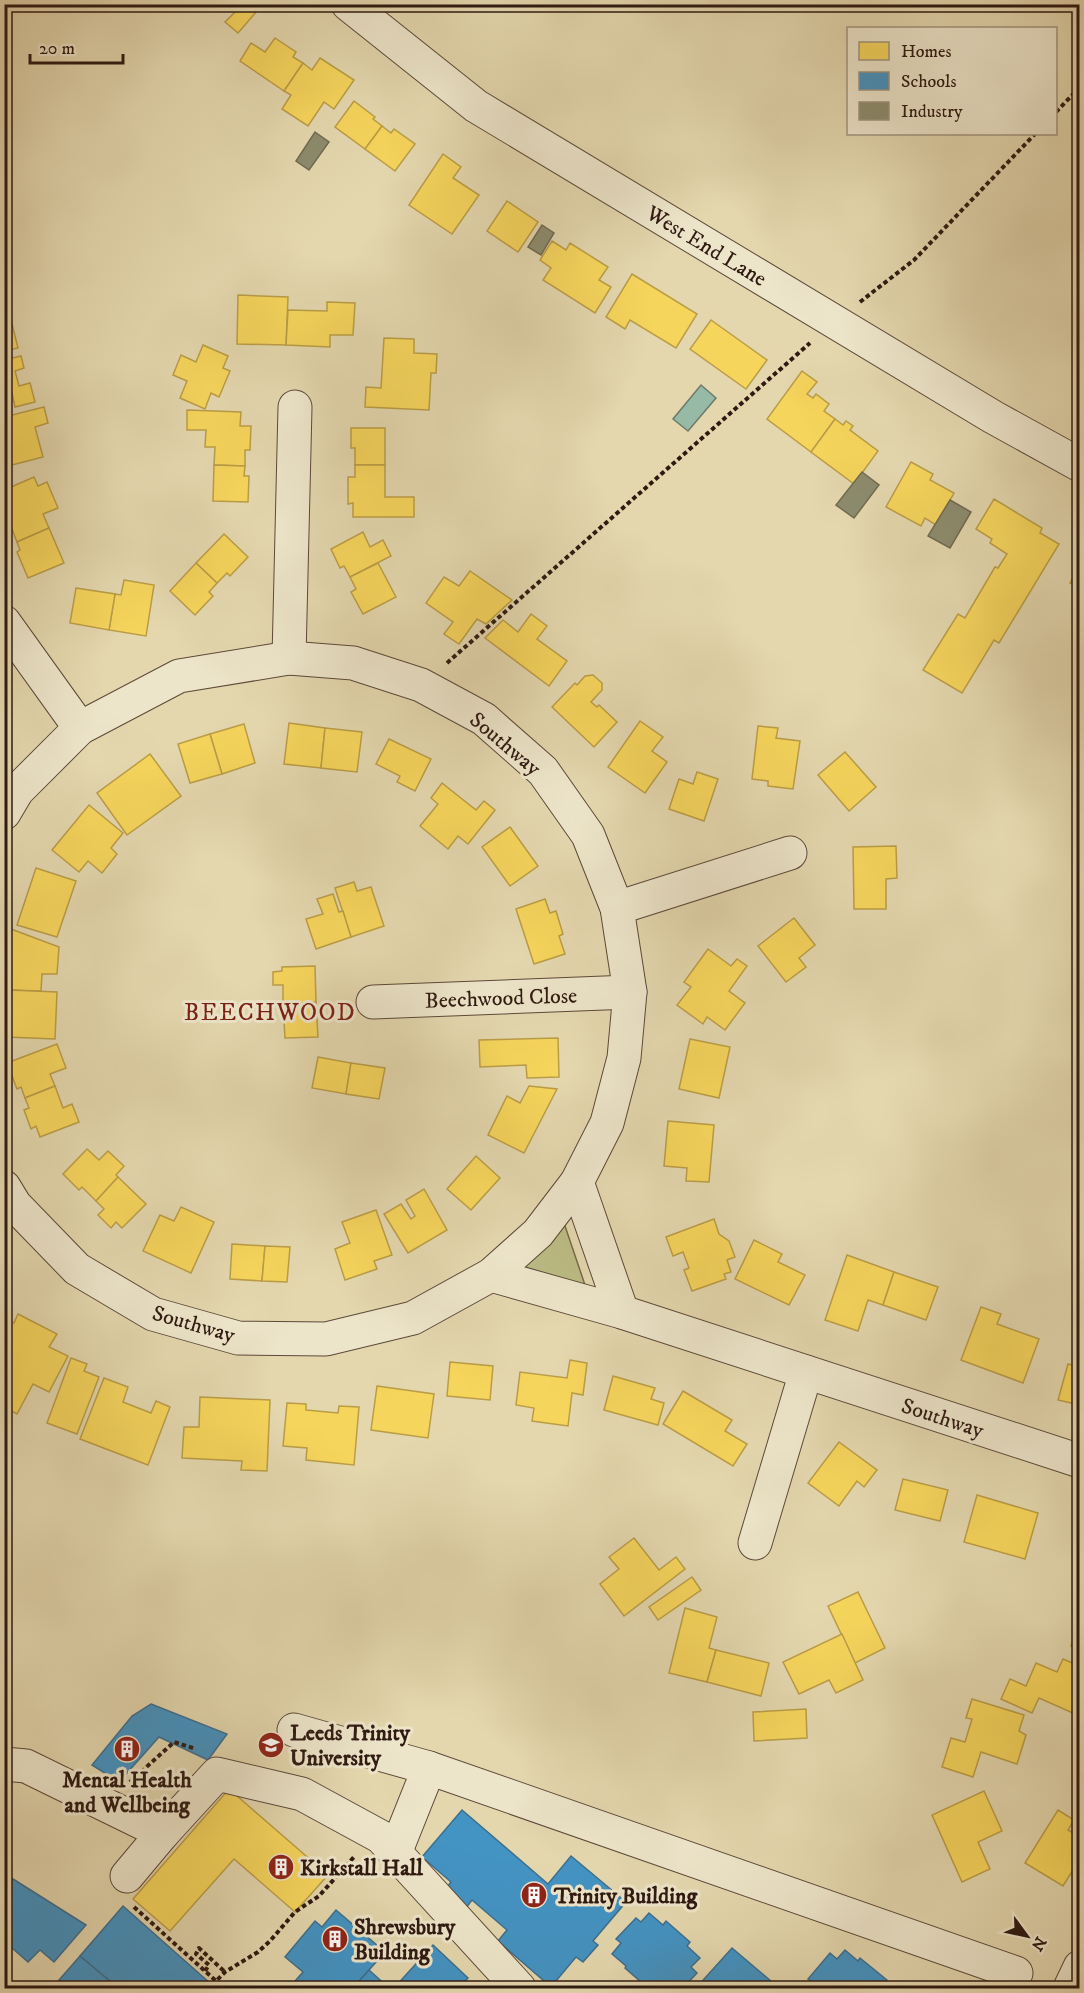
<svg xmlns="http://www.w3.org/2000/svg" width="1084" height="1993" viewBox="0 0 1084 1993" font-family="'IM FELL DW Pica',serif">
<style>
.green{fill:#bcbc85;stroke:#766b4c;stroke-width:1.5}
.water{fill:#96baa6;stroke:#6d7a6b;stroke-width:1.5}
.homes{fill:#f6d55c;stroke:#ba9d46;stroke-width:1.5}
.schools{fill:#4393c3;stroke:#3d6f8e;stroke-width:1.5}
.industry{fill:#8c8c6e;stroke:#706a52;stroke-width:1.5}
.lines{fill:none;stroke-linecap:round;stroke-linejoin:round}
.minor-casing{stroke:#5c4939;stroke-width:35}
.path{stroke:#2f1a12;stroke-width:4;stroke-dasharray:4.5 3;stroke-linecap:butt}
.minor{stroke:#ede5ca;stroke-width:33}
.labels{text-anchor:middle;stroke-width:6;stroke-linejoin:round;paint-order:stroke}
.street-label{font-size:22px;fill:#2f1a12;stroke:#ede5ca}
.poi-label{font-size:22px;font-weight:bold;fill:#2f1a12;stroke:#ede5ca;text-anchor:start}
.neighbourhood-label{font-size:24px;letter-spacing:1.5px;fill:#7a1f14;stroke:#ede5ca}
</style>
<rect width="100%" height="100%" fill="#e4d7ae"/>
<filter id="stains"><feTurbulence type="fractalNoise" baseFrequency=".00333" numOctaves="4"/><feColorMatrix values="0 0 0 0 .2 0 0 0 0 .09 0 0 0 0 .02 0 0 0 .5 -.17"/></filter>
<radialGradient id="worn" r=".72"><stop offset=".6" stop-color="#630" stop-opacity="0"/><stop offset="1" stop-color="#630" stop-opacity=".3"/></radialGradient>
<polygon class="green" points="564,1223 587,1291 522,1269"/>
<polygon class="water" points="701,385 716,398 688,431 673,419"/>
<g class="homes">
<polygon points="227,4 263,4 238,33 225,22 235,12"/>
<polygon points="275,38 296,52 293,57 303,63 284,91 240,61 251,43 265,52"/>
<polygon points="320,58 354,80 334,109 324,102 308,126 282,109 291,95 284,91 303,63 312,70"/>
<polygon points="354,101 375,117 373,119 382,126 365,149 335,127"/>
<polygon points="382,126 391,133 394,129 415,144 395,171 365,149"/>
<polygon points="443,154 461,167 453,178 479,195 452,234 409,205"/>
<polygon points="507,201 538,222 518,252 487,231"/>
<polygon points="552,241 566,250 570,243 608,267 599,280 611,287 595,313 543,280 551,268 540,260"/>
<polygon points="632,274 697,314 676,348 630,320 625,329 606,317"/>
<polygon points="238,295 288,297 286,345 237,344"/>
<polygon points="327,302 355,303 353,335 330,335 330,347 286,345 288,310 327,311"/>
<polygon points="11,320 18,348 4,351 4,322"/>
<polygon points="711,320 767,360 746,389 690,349"/>
<polygon points="384,338 414,339 414,353 437,354 436,373 431,373 429,410 365,407 366,387 381,388"/>
<polygon points="203,345 228,356 223,368 230,371 219,397 211,393 205,409 180,398 187,381 173,375 181,355 196,362"/>
<polygon points="21,356 24,368 15,371 19,386 30,383 35,402 15,407 12,393 4,395 4,360"/>
<polygon points="802,371 817,382 807,394 813,398 816,394 829,404 824,411 835,419 811,452 767,419"/>
<polygon points="44,407 48,423 35,427 43,457 4,467 4,417"/>
<polygon points="187,410 241,412 240,426 251,426 250,450 245,450 245,466 214,465 215,447 205,447 206,430 187,430"/>
<polygon points="835,419 843,425 846,421 853,426 850,430 878,451 854,484 811,452"/>
<polygon points="351,428 385,428 385,465 355,465 355,448 351,448"/>
<polygon points="911,462 933,474 930,480 954,493 936,525 925,518 921,526 886,507"/>
<polygon points="214,465 245,466 244,476 249,476 248,502 213,501"/>
<polygon points="355,465 385,465 385,497 414,497 414,517 353,517 353,503 348,504 348,477 355,477"/>
<polygon points="34,477 38,486 47,482 58,508 43,514 49,528 17,542 12,529 8,531 4,524 4,490"/>
<polygon points="994,499 1042,528 1040,533 1059,544 999,643 994,640 962,693 923,670 958,614 965,618 995,567 998,568 1007,554 990,543 992,539 976,529"/>
<polygon points="49,528 64,563 28,578 17,552 20,550 17,542"/>
<polygon points="363,532 370,547 383,540 391,556 350,577 344,566 340,568 331,549"/>
<polygon points="224,534 248,557 230,576 227,573 217,583 196,563"/>
<polygon points="196,563 217,583 209,592 213,596 195,615 170,591"/>
<polygon points="378,563 396,597 363,614 351,592 356,589 350,577"/>
<polygon points="1080,566 1080,588 1070,583"/>
<polygon points="470,571 512,600 486,624 477,619 459,644 444,634 453,622 426,603 444,577 459,586"/>
<polygon points="124,580 154,585 146,636 109,630 115,594 121,595"/>
<polygon points="76,588 115,594 109,630 70,623"/>
<polygon points="531,614 547,626 537,639 567,661 549,686 485,638 503,620 518,632"/>
<polygon points="593,675 602,683 602,690 591,702 597,707 599,705 617,722 594,747 552,707 575,683 577,685 585,676"/>
<polygon points="640,721 663,737 652,751 667,762 645,793 608,767"/>
<polygon points="289,723 325,728 321,768 284,764"/>
<polygon points="244,724 255,763 222,774 210,734"/>
<polygon points="758,726 778,728 776,738 800,741 793,789 768,786 768,781 752,779"/>
<polygon points="325,728 362,732 357,772 321,768"/>
<polygon points="210,734 222,774 190,783 178,744"/>
<polygon points="389,739 431,759 415,791 397,782 400,776 376,764"/>
<polygon points="845,752 876,787 849,811 818,775"/>
<polygon points="150,754 181,796 127,835 97,793"/>
<polygon points="697,772 718,779 704,821 669,809 679,779 693,784"/>
<polygon points="442,783 476,810 484,801 495,810 468,844 458,836 448,849 420,826 438,804 431,798"/>
<polygon points="89,805 123,833 111,848 117,854 102,873 88,861 79,872 52,850"/>
<polygon points="510,827 538,866 510,886 482,847"/>
<polygon points="896,846 897,878 886,879 886,909 854,909 853,847"/>
<polygon points="36,868 76,881 57,937 17,925"/>
<polygon points="354,882 357,891 371,887 384,926 351,937 335,888"/>
<polygon points="333,894 339,912 343,911 351,937 316,949 306,919 323,914 317,899"/>
<polygon points="545,899 550,913 556,911 563,934 559,936 565,954 534,964 516,909"/>
<polygon points="794,918 815,945 799,958 806,967 786,982 758,946"/>
<polygon points="11,929 59,947 57,974 42,974 41,991 8,990"/>
<polygon points="708,949 731,966 737,959 747,966 729,991 745,1003 725,1030 707,1017 703,1024 677,1005 691,987 684,982"/>
<polygon points="315,966 316,1002 283,1004 283,985 273,985 273,972 282,971 282,967"/>
<polygon points="8,990 57,992 55,1039 6,1037"/>
<polygon points="316,1002 318,1037 285,1038 283,1004"/>
<polygon points="558,1038 559,1077 527,1078 526,1065 480,1067 479,1040"/>
<polygon points="690,1039 730,1047 719,1098 679,1089"/>
<polygon points="57,1044 66,1068 50,1074 55,1086 25,1098 21,1087 17,1089 7,1063"/>
<polygon points="318,1057 351,1063 346,1094 312,1088"/>
<polygon points="351,1063 385,1068 379,1099 346,1094"/>
<polygon points="55,1086 63,1108 72,1104 79,1122 40,1137 36,1126 31,1129 24,1110 29,1108 25,1098"/>
<polygon points="529,1086 557,1089 524,1153 488,1135 507,1096 520,1103"/>
<polygon points="668,1121 714,1125 709,1182 686,1181 687,1168 664,1166"/>
<polygon points="87,1149 99,1160 108,1151 124,1166 116,1175 118,1177 96,1201 82,1187 79,1190 63,1174"/>
<polygon points="476,1156 500,1178 471,1210 447,1189"/>
<polygon points="118,1177 146,1204 122,1228 116,1222 111,1228 98,1215 104,1209 96,1201"/>
<polygon points="424,1189 447,1230 408,1253 384,1214 401,1204 411,1219 415,1216 406,1200"/>
<polygon points="181,1207 214,1222 191,1273 143,1251 160,1215 174,1221"/>
<polygon points="376,1210 392,1255 374,1261 377,1269 345,1280 335,1249 350,1243 342,1222"/>
<polygon points="714,1219 719,1234 729,1241 735,1257 727,1260 731,1272 724,1274 726,1279 692,1291 684,1270 689,1268 683,1252 673,1256 666,1237"/>
<polygon points="754,1240 782,1254 778,1262 805,1275 789,1305 735,1279"/>
<polygon points="232,1244 265,1246 262,1281 230,1279"/>
<polygon points="265,1246 290,1247 287,1282 262,1281"/>
<polygon points="847,1255 894,1272 883,1305 868,1300 858,1331 825,1320"/>
<polygon points="894,1272 938,1287 926,1320 883,1305"/>
<polygon points="981,1307 1001,1314 997,1324 1039,1339 1023,1383 961,1360"/>
<polygon points="18,1314 57,1334 49,1347 68,1356 49,1392 33,1384 17,1414 4,1407 4,1318 14,1323"/>
<polygon points="71,1358 87,1364 84,1371 99,1377 77,1434 47,1423"/>
<polygon points="570,1360 587,1363 583,1395 572,1393 568,1426 532,1421 534,1408 516,1405 520,1372 567,1378"/>
<polygon points="450,1362 493,1366 490,1400 447,1396"/>
<polygon points="1068,1364 1080,1367 1080,1405 1058,1400"/>
<polygon points="613,1376 655,1388 651,1399 664,1403 658,1425 604,1410"/>
<polygon points="104,1378 128,1387 123,1402 151,1413 156,1401 170,1407 148,1465 80,1439"/>
<polygon points="377,1386 434,1394 428,1438 371,1430"/>
<polygon points="683,1391 732,1420 725,1431 747,1444 733,1466 663,1424"/>
<polygon points="200,1397 270,1400 267,1471 241,1470 242,1461 182,1458 184,1427 199,1427"/>
<polygon points="287,1403 306,1404 306,1410 338,1413 339,1406 359,1407 354,1465 306,1460 307,1448 283,1446"/>
<polygon points="839,1442 877,1470 864,1487 857,1481 839,1506 808,1483"/>
<polygon points="903,1479 948,1490 940,1521 895,1510"/>
<polygon points="977,1495 1038,1513 1025,1559 964,1542"/>
<polygon points="634,1538 659,1570 676,1557 685,1569 624,1616 600,1584 619,1569 609,1557"/>
<polygon points="692,1577 701,1590 658,1620 649,1607"/>
<polygon points="858,1592 885,1648 855,1663 828,1606"/>
<polygon points="685,1608 717,1617 709,1648 716,1650 707,1682 669,1673"/>
<polygon points="1076,1628 1080,1629 1080,1649 1071,1646"/>
<polygon points="842,1634 863,1680 836,1693 829,1680 799,1694 783,1662"/>
<polygon points="716,1650 769,1663 761,1696 707,1682"/>
<polygon points="1063,1659 1080,1666 1080,1704 1075,1714 1039,1698 1032,1713 1001,1699 1010,1679 1026,1686 1036,1663 1057,1672"/>
<polygon points="972,1699 1024,1715 1019,1731 1026,1735 1017,1764 981,1752 973,1777 942,1767 951,1738 965,1742 972,1719 966,1718"/>
<polygon points="806,1709 807,1738 754,1741 753,1712"/>
<polygon points="229,1789 328,1875 295,1912 234,1859 170,1931 133,1899"/>
<polygon points="984,1791 1002,1831 978,1842 990,1869 962,1882 932,1815"/>
<polygon points="1058,1810 1074,1820 1068,1830 1080,1837 1080,1874 1073,1870 1063,1886 1025,1863"/>
</g>
<g class="schools">
<polygon points="151,1704 227,1734 208,1760 159,1737 119,1782 92,1765 132,1716"/>
<polygon points="462,1810 548,1884 571,1856 626,1902 593,1941 598,1945 583,1962 576,1957 551,1987 498,1941 507,1930 472,1900 466,1908 445,1890 451,1882 422,1857"/>
<polygon points="13,1879 86,1925 54,1962 40,1950 28,1962 4,1941 4,1927 8,1922 4,1919 4,1888"/>
<polygon points="123,1906 211,1984 207,1988 118,1988 80,1956"/>
<polygon points="336,1910 385,1952 353,1988 289,1988 303,1972 285,1957 315,1921 322,1927"/>
<polygon points="649,1913 663,1925 666,1921 690,1942 687,1946 700,1958 691,1967 697,1973 683,1988 652,1988 650,1987 648,1988 625,1968 626,1966 612,1954 621,1943 616,1939 636,1918 641,1922"/>
<polygon points="433,1945 468,1978 458,1988 394,1988"/>
<polygon points="732,1948 779,1988 696,1988"/>
<polygon points="845,1950 858,1961 860,1958 887,1980 883,1985 888,1988 811,1988 815,1984 808,1979 830,1953 837,1959"/>
<polygon points="80,1956 118,1988 52,1988"/>
<polygon points="369,1970 389,1988 353,1988"/>
</g>
<g class="industry">
<polygon points="315,132 329,142 309,170 296,161"/>
<polygon points="542,225 554,233 541,255 528,247"/>
<polygon points="862,472 879,485 854,518 836,505"/>
<polygon points="950,500 971,512 950,548 928,536"/>
</g>
<g class="lines">
<defs>
<g id="minor">
<polyline points="348,4 476,106 993,417 1080,465"/>
<polyline points="4,622 80,728"/>
<polyline points="289,658 295,407"/>
<polyline points="4,813 17,791 80,728 179,676 289,658 353,663 421,685 484,719 543,771 588,835 617,908 630,992 624,1058 607,1123 577,1182 538,1233 491,1275 413,1318 326,1339 238,1338 153,1314 77,1269 15,1205 4,1187"/>
<polyline points="617,908 790,853"/>
<polyline points="373,1002 630,992"/>
<polyline points="577,1182 622,1312"/>
<polyline points="491,1275 622,1312 1080,1461"/>
<polyline points="755,1543 806,1372"/>
<polyline points="294,1730 429,1768 395,1853"/>
<polyline points="4,1764 26,1766 163,1833 217,1774 302,1794 381,1837 519,1988"/>
<polyline points="429,1768 1016,1973"/>
<polyline points="127,1876 163,1833"/>
<polyline points="1070,1988 1080,1967"/>
</g>
</defs>
<use href="#minor" class="minor-casing"/>
<g class="path">
<polyline points="1056,112 1080,87"/>
<polyline points="860,302 914,260 1035,134"/>
<polyline points="447,663 810,343"/>
<polyline points="130,1782 174,1742 196,1749"/>
<polyline points="134,1907 216,1981 225,1972 258,1952 270,1941 295,1912 319,1896 354,1857"/>
<polyline points="205,1971 209,1965 196,1954 199,1948 225,1972"/>
</g>
<use href="#minor" class="minor"/>
</g>
<defs>
<symbol id="university-disc" viewBox="-11 -11 22 22"><circle r="9.5" fill="#8f2418" stroke="#ede5ca"/><path d="M0-5L7-2L0 1L-7-2ZM-4 1L0 2.5L4 1V4Q0 6-4 4Z" fill="#fff"/></symbol>
<symbol id="building-disc" viewBox="-11 -11 22 22"><circle r="9.5" fill="#8f2418" stroke="#ede5ca"/><path d="M-4-6H4V6H1V3H-1V6H-4ZM-2.5-4.3h1.7v1.8h-1.7ZM.8-4.3h1.7v1.8H.8ZM-2.5-1h1.7V.8h-1.7ZM.8-1h1.7V.8H.8Z" fill="#fff"/></symbol>
</defs>
<g fill-rule="evenodd">
<use href="#university-disc" x="256" y="1730" width="30" height="30"/>
<use href="#building-disc" x="112" y="1734" width="30" height="30"/>
<use href="#building-disc" x="266" y="1852" width="30" height="30"/>
<use href="#building-disc" x="519" y="1880" width="30" height="30"/>
<use href="#building-disc" x="320" y="1924" width="30" height="30"/>
</g>
<g class="labels">
<g class="street-label">
<text transform="translate(707 245) rotate(31)" y="8">West End Lane</text>
<text transform="translate(506 743) rotate(40)" y="8">Southway</text>
<text transform="translate(501 997) rotate(-2)" y="8">Beechwood Close</text>
<text transform="translate(194 1323) rotate(16)" y="8">Southway</text>
<text transform="translate(943 1417) rotate(18)" y="8">Southway</text>
</g>
<g class="poi-label">
<text x="290" y="1740">Leeds Trinity<tspan x="290" dy="25">University</tspan></text>
<text x="127" y="1787" text-anchor="middle">Mental Health<tspan x="127" dy="25">and Wellbeing</tspan></text>
<text x="300" y="1875">Kirkstall Hall</text>
<text x="554" y="1903">Trinity Building</text>
<text x="354" y="1934">Shrewsbury<tspan x="354" dy="25">Building</tspan></text>
</g>
<g class="neighbourhood-label">
<text x="270" y="1020">BEECHWOOD</text>
</g>
</g>
<rect width="1084" height="1993" fill="none" stroke="#e4d7ae" stroke-width="24"/>
<rect x="6" y="6" width="1072" height="1981" fill="none" stroke="#2f1a12" stroke-width="3"/>
<rect x="12" y="12" width="1060" height="1969" fill="none" stroke="#2f1a12" stroke-width="1.5"/>
<rect x="847" y="27" width="210" height="108" fill="#ede5ca" stroke="#a19480" stroke-width="1.5"/>
<rect x="859" y="42" width="30" height="18" fill="#f6d55c" stroke="#a19480" stroke-width="1.5"/>
<text x="901" y="57" font-size="18" fill="#2f1a12">Homes</text>
<rect x="859" y="72" width="30" height="18" fill="#4393c3" stroke="#a19480" stroke-width="1.5"/>
<text x="901" y="87" font-size="18" fill="#2f1a12">Schools</text>
<rect x="859" y="102" width="30" height="18" fill="#8c8c6e" stroke="#a19480" stroke-width="1.5"/>
<text x="901" y="117" font-size="18" fill="#2f1a12">Industry</text>
<g transform="translate(1027 1936) rotate(123)" stroke="#ede5ca" stroke-width="4.5" paint-order="stroke">
<path d="M0-4.5L10 22L0 15L-10 22Z" fill="#2f1a12"/>
<text y="-9" font-size="16" font-weight="bold" text-anchor="middle" fill="#2f1a12">N</text>
</g>
<path d="M30 54v9h93v-9" fill="none" stroke="#2f1a12" stroke-width="3"/>
<text x="39" y="54" font-size="18" fill="#2f1a12" stroke="#ede5ca" stroke-width="4.5" paint-order="stroke">20 m</text>
<rect width="100%" height="100%" filter="url(#stains)"/>
<rect width="100%" height="100%" fill="url(#worn)"/>
</svg>
